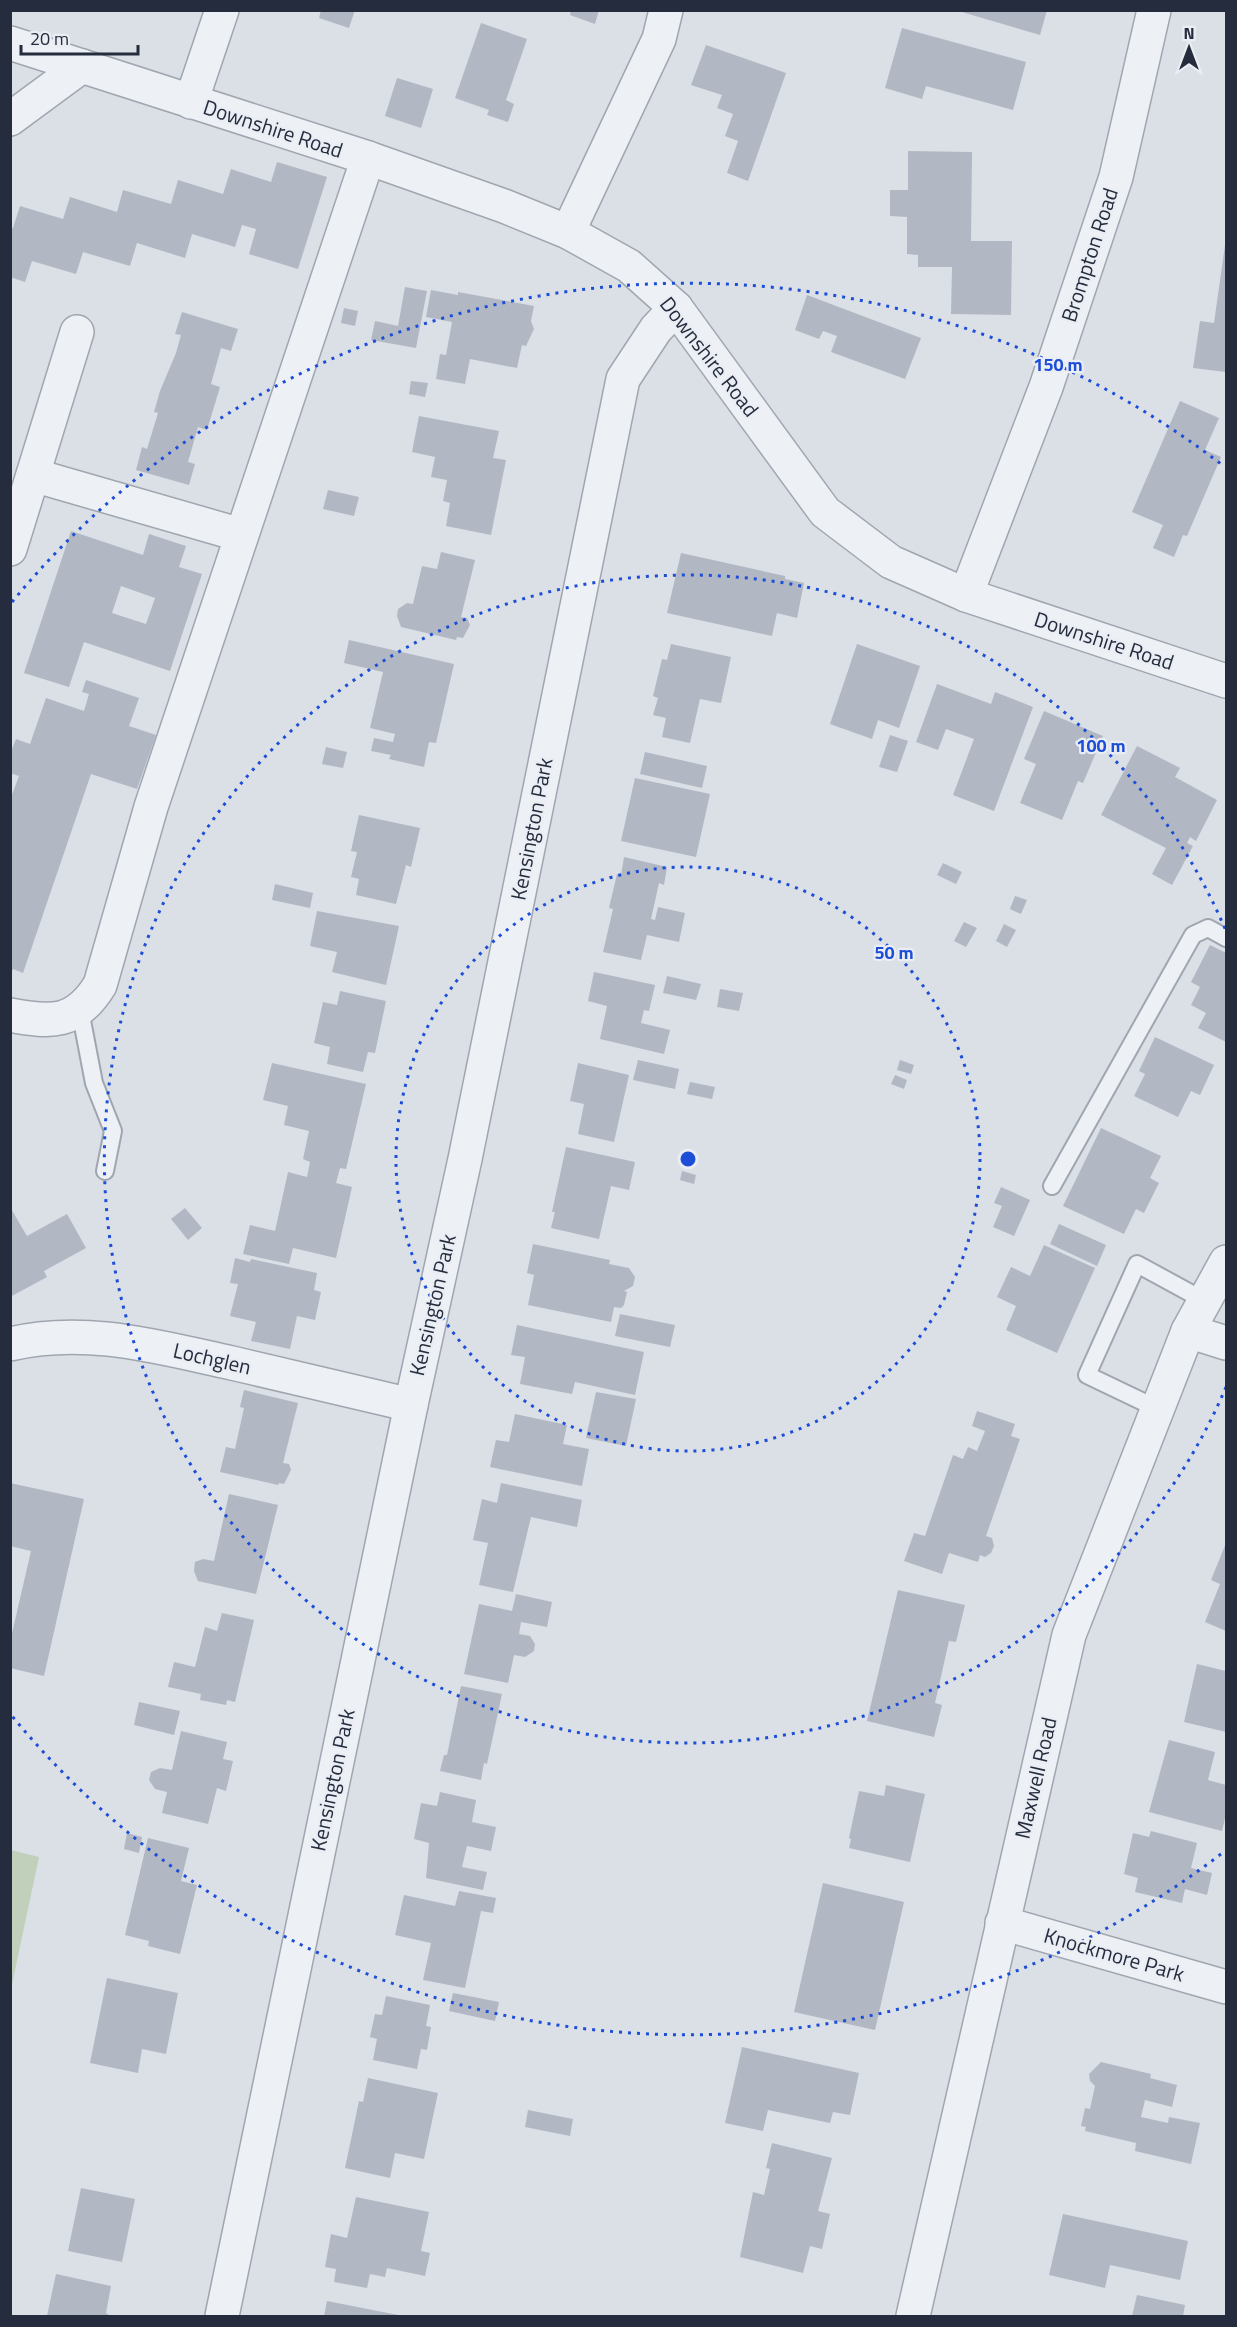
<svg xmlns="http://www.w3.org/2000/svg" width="1237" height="2327" viewBox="0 0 1237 2327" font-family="'Titillium Web',sans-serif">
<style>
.green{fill:#c0d0bb}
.building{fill:#b2b8c3;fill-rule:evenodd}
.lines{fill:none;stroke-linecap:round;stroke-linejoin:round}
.service-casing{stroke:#a0a6b0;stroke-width:20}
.minor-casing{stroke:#a0a6b0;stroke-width:36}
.tertiary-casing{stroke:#a0a6b0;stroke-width:36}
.service{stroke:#edf0f4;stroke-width:16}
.minor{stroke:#edf0f4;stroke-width:33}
.tertiary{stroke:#edf0f4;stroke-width:33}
.ring{fill:none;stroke:#1d4ed8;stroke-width:3;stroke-dasharray:3 6}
.labels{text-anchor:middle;stroke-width:4.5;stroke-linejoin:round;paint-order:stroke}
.street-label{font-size:21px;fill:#242c3d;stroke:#eaeef4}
.centre{fill:#1d4ed8;stroke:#eaeef4;stroke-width:3}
.ring-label{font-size:18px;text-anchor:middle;font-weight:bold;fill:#1d4ed8;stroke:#eaeef4;stroke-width:4.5;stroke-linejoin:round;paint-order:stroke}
</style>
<rect width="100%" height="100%" fill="#dbdfe6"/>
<polygon class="green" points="11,1850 39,1857 11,1989 10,1850"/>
<g class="building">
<polygon points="321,10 355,10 349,28 319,18"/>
<polygon points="571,10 599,10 595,24 570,15"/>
<polygon points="955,10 1047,10 1040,35"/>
<polygon points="481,23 527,39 506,100 514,104 508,122 487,115 489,110 455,98"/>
<polygon points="902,28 1026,62 1013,110 926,86 922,99 885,88"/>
<polygon points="706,45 786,73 748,181 727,173 738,141 725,136 733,114 717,108 722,95 691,85"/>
<polygon points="397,78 433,89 421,128 385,116"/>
<polygon points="908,151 972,152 971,241 1012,241 1011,315 951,314 952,267 918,267 918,255 907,254 907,217 890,216 890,190 908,190"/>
<polygon points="277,162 327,177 298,269 249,254 256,229 242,225 235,247 192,234 185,258 137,243 130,266 83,252 76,274 32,261 25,282 10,277 10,228 13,228 20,206 63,219 70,197 117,212 123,190 171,204 178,180 223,194 231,169 271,182"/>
<polygon points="1225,245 1226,245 1226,372 1193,368 1200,321 1214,323"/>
<polygon points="405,287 427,291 416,348 371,340 375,321 398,326"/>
<polygon points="431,290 458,295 458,292 534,306 531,321 534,329 526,346 522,345 517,368 470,359 465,384 436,379 440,354 446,355 452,322 426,317"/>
<polygon points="807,295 921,338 905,379 831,352 837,336 823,331 819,339 795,330"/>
<polygon points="344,308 358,311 355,326 341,323"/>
<polygon points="182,312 238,329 231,351 221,348 211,384 220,387 207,430 198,427 188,462 195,464 189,485 136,470 142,447 147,449 158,413 154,412 160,391 176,353 181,335 175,334"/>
<polygon points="411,381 428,383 425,397 409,394"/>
<polygon points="1180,401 1219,418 1205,450 1221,457 1187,536 1183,535 1174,557 1153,548 1163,525 1132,512"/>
<polygon points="419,416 499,431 493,458 506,460 491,535 446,526 450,503 443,501 447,480 431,477 435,457 412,452"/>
<polygon points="328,490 359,497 354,516 323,509"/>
<path d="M 71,531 L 143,555 L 149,534 L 186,546 L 179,567 L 202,574 L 170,671 L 84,642 L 69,687 L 24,673 ZM 121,586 L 155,598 L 146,624 L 112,613 Z"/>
<polygon points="441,552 475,560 461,617 467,618 470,625 463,638 457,637 456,640 401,627 397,616 398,609 407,603 413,604 422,566 437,569"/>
<polygon points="681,553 785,576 785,579 804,583 797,618 777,613 772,636 667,613"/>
<polygon points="349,640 454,664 436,743 429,742 424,767 389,759 391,755 371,751 374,738 393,742 395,734 370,728 383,672 344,663"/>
<polygon points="671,644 731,657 721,703 700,699 690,743 662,737 666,718 653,715 658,698 653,696 662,659 667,660"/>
<polygon points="857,644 920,666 899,728 878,720 872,739 830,724"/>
<polygon points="86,680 139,698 129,726 156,735 137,789 91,774 23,973 13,969 10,976 10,800 19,776 10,773 10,754 16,739 30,744 46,698 84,711 89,694 82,692"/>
<polygon points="937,684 991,704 995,692 1033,707 994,811 953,795 974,739 946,729 938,750 916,742"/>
<polygon points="1044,711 1103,736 1083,783 1078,781 1062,820 1020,803 1036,764 1024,759"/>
<polygon points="890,735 908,741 897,772 879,767"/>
<polygon points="1137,746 1180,768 1175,777 1217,800 1196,841 1190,837 1187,843 1193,846 1172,885 1152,874 1166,848 1101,815"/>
<polygon points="326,747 347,752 343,768 322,764"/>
<polygon points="645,752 707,766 702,788 640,774"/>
<polygon points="635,778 710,794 696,857 621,841"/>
<polygon points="359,815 420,828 411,867 406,865 396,904 356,895 359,879 351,877 357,852 351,851"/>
<polygon points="624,857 667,867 664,885 659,883 651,919 655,920 658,907 685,913 679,942 647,935 641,960 603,952 613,909 609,908 617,874 621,875"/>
<polygon points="943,863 962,872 956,884 937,875"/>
<polygon points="275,884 313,893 310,908 272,900"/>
<polygon points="1015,896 1027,900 1021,914 1010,909"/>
<polygon points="317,911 399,926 386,985 332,972 337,952 310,946"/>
<polygon points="964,922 977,928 966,947 954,941"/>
<polygon points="1004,924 1016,930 1007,947 996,941"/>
<polygon points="1210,945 1226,953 1226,1042 1198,1028 1206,1013 1191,1005 1200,987 1191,982"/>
<polygon points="594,972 655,985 649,1011 644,1010 641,1023 670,1030 664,1054 600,1039 607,1006 588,1001"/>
<polygon points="667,976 701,984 696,1000 663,993"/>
<polygon points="720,989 743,993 739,1011 717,1007"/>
<polygon points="340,991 386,1001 375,1053 368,1052 363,1072 327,1064 330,1047 314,1043 323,1002 337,1005"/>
<polygon points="1155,1037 1214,1065 1200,1095 1191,1091 1178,1117 1134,1096 1145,1074 1139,1071"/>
<polygon points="638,1060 679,1069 675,1089 633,1080"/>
<polygon points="900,1060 914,1065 911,1074 897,1070"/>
<polygon points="272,1063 366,1084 346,1169 340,1168 336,1183 352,1187 336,1258 293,1248 289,1264 243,1254 250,1225 275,1231 288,1172 307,1177 310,1162 303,1159 309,1131 284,1125 288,1106 263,1100"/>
<polygon points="578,1063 629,1075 614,1142 578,1134 584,1104 570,1101"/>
<polygon points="895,1075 907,1080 904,1089 891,1084"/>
<polygon points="690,1082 715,1087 712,1099 687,1094"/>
<polygon points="1101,1128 1161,1156 1150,1178 1159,1183 1144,1213 1136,1209 1124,1234 1063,1206"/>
<polygon points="566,1147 635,1162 629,1190 611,1186 599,1239 551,1228 555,1212 552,1212"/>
<polygon points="682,1171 696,1175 694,1184 680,1180"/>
<polygon points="1001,1187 1030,1200 1014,1236 993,1227 1002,1206 994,1203"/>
<polygon points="10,1207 27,1236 67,1214 86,1248 44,1271 47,1277 10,1297"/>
<polygon points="185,1208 202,1228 188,1240 171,1219"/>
<polygon points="1059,1224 1106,1245 1097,1266 1050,1244"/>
<polygon points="533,1244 610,1260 609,1264 629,1268 635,1277 633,1286 624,1291 627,1292 624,1305 621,1308 614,1307 611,1322 528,1305 534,1275 527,1273"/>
<polygon points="1044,1245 1095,1268 1057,1353 1006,1330 1016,1306 997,1297 1011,1267 1030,1276"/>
<polygon points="235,1258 250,1262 251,1259 317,1273 314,1290 321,1292 315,1320 297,1316 290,1349 251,1341 256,1322 230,1316 238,1284 230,1283"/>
<polygon points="620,1314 675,1325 670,1347 615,1336"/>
<polygon points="517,1325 644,1352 635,1395 575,1382 572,1394 520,1384 525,1357 511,1355"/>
<polygon points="244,1390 298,1403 283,1463 289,1464 291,1470 284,1484 279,1483 278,1485 220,1472 226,1447 235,1449 244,1408 240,1407"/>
<polygon points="596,1392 636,1399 626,1446 586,1438"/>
<polygon points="977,1411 1015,1424 1011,1436 1020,1439 986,1536 992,1538 994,1546 991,1553 985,1557 980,1555 978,1562 949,1553 942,1574 904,1561 914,1533 925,1536 953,1455 963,1459 968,1447 977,1451 985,1431 972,1426"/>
<polygon points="515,1414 567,1425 563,1444 589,1449 582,1486 490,1467 496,1440 509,1442"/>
<polygon points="10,1483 84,1499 44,1676 10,1668 10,1642 31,1551 10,1546"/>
<polygon points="501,1483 582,1500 577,1527 531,1517 513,1592 479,1585 488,1543 473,1540 482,1499 497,1503"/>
<polygon points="229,1494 278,1505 256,1594 198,1581 194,1571 195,1562 203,1559 214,1561"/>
<polygon points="1226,1543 1226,1631 1205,1622 1220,1584 1211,1580"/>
<polygon points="898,1590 965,1605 956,1642 949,1641 935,1703 942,1705 934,1737 867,1721"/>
<polygon points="516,1594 552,1602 547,1627 521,1622 519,1634 530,1636 535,1644 534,1651 525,1657 514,1655 508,1683 464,1674 479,1604 512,1611"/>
<polygon points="222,1613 254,1620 235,1702 227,1700 226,1705 200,1700 201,1694 168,1687 174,1662 195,1667 205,1627 217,1631"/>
<polygon points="1197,1664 1226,1671 1226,1732 1184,1722"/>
<polygon points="461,1686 502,1694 487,1764 484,1763 481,1780 440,1771 444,1755 447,1755"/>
<polygon points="139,1702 180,1711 174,1735 134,1725"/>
<polygon points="181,1731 227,1742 223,1759 233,1761 226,1791 217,1788 208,1824 162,1813 167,1792 155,1789 149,1780 151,1772 160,1768 172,1770"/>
<polygon points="1169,1740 1215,1752 1208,1780 1226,1785 1226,1814 1222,1831 1149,1812"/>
<polygon points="886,1785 925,1794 910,1862 849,1848 851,1839 849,1838 859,1791 884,1796"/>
<polygon points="440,1792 476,1800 472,1822 496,1827 491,1851 467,1846 462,1867 487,1872 483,1890 426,1878 429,1843 414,1839 421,1803 437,1806"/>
<polygon points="1151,1831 1197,1843 1191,1868 1212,1873 1207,1895 1185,1889 1182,1903 1135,1892 1138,1878 1124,1874 1133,1833 1149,1837"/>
<polygon points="127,1833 142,1837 139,1853 124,1849"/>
<polygon points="148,1838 189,1848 181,1881 197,1885 180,1954 148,1946 149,1941 125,1935"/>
<polygon points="823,1883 904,1902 875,2030 794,2012"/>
<polygon points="459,1891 496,1898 493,1913 481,1911 465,1988 423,1980 431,1943 395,1935 404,1895 455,1906"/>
<polygon points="107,1978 178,1993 166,2054 142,2049 138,2073 90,2063"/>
<polygon points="453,1993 499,2002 495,2021 449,2011"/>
<polygon points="386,1996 430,2005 426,2026 431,2027 427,2050 421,2049 417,2069 373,2060 377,2039 370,2037 375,2014 382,2015"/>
<polygon points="742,2047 859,2073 850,2115 833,2112 830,2123 768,2110 763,2131 725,2123"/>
<polygon points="1101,2062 1151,2074 1150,2078 1177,2085 1172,2107 1145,2100 1141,2117 1168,2123 1169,2117 1200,2123 1191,2164 1135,2151 1136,2143 1085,2131 1086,2127 1081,2126 1085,2108 1090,2109 1095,2086 1090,2081 1089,2074"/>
<polygon points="368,2078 438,2093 424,2159 395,2153 390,2178 345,2168 359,2101 363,2102"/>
<polygon points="528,2110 573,2119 570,2136 525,2127"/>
<polygon points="772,2143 832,2158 818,2211 830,2214 822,2249 810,2246 803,2273 740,2257 753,2192 764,2195 770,2169 766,2168"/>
<polygon points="81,2188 135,2199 122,2262 68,2251"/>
<polygon points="356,2197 429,2212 421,2251 430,2253 425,2276 387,2268 385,2277 370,2274 367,2288 334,2282 336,2269 325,2267 331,2234 347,2238"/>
<polygon points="1063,2214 1188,2241 1180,2280 1110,2265 1105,2288 1049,2275"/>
<polygon points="56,2274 111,2286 106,2313 110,2316 47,2316"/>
<polygon points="1137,2295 1185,2305 1183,2316 1132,2316"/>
<polygon points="327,2301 398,2315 398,2316 324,2316"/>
</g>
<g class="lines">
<defs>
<g id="service">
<polyline points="80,1010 94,1083 113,1131 105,1171"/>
<polyline points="1052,1186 1193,935 1208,928 1226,938"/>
<polyline points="1158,1409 1087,1375 1137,1264 1205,1301"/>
</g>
<g id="minor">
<polyline points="10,43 368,158 504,206 568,232 629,266 676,308 825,512 891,562 966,595 1226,681"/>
<polyline points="191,102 222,10"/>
<polyline points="10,119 82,66"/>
<polyline points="568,232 659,39 666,10"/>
<polyline points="33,475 241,535"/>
<polyline points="10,549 77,332"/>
<polyline points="966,595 1046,387 1116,177 1154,10"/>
<path d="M 10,1015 C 52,1023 76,1024 100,985 L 151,807 L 368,158"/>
<polyline points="1188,1331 1226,1343"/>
<path d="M 10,1344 C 86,1326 158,1347 232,1363 C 292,1377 351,1391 411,1405"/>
<polyline points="1002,1923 1226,1987"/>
<polyline points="222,2316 411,1405 465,1159 623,379 656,329 676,308"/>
</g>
<polyline id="tertiary" points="913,2316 1069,1635 1188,1331 1226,1262"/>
</defs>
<use href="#service" class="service-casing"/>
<use href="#minor" class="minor-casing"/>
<use href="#tertiary" class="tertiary-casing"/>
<use href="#service" class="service"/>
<use href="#minor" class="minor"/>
<use href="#tertiary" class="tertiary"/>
</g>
<g class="ring">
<circle cx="688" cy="1159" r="292"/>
<path d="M1226 1387A584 584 0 1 1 1226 931"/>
<path d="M1221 1854A876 876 0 0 1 12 1716M12 602A876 876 0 0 1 1221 464"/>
</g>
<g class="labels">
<g class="street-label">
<text transform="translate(273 129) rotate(18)" y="7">Downshire Road</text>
<text transform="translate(1090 255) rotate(-72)" y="7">Brompton Road</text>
<text transform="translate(709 357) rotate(52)" y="7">Downshire Road</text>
<text transform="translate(1104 641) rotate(18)" y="7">Downshire Road</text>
<text transform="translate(532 829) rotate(-79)" y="7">Kensington Park</text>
<text transform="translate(433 1305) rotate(-77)" y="7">Kensington Park</text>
<text transform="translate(212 1359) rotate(13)" y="7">Lochglen</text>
<text transform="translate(1036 1778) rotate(-77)" y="7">Maxwell Road</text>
<text transform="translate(333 1780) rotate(-78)" y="7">Kensington Park</text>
<text transform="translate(1114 1955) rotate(16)" y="7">Knockmore Park</text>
</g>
</g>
<circle cx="688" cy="1159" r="9" class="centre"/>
<g class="ring-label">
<text x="1058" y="371">150 m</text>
<text x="1101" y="752">100 m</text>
<text x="894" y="959">50 m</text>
</g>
<rect width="1237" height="2327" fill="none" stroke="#242c3d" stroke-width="24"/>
<g transform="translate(1189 48)" stroke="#eaeef4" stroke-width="4.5" paint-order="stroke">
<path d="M0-4.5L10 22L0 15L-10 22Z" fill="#242c3d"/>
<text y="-9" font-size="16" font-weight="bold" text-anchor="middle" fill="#242c3d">N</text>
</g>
<path d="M21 45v9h117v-9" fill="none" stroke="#242c3d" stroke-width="3"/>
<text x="30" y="45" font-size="18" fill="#242c3d" stroke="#eaeef4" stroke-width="4.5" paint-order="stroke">20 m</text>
</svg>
